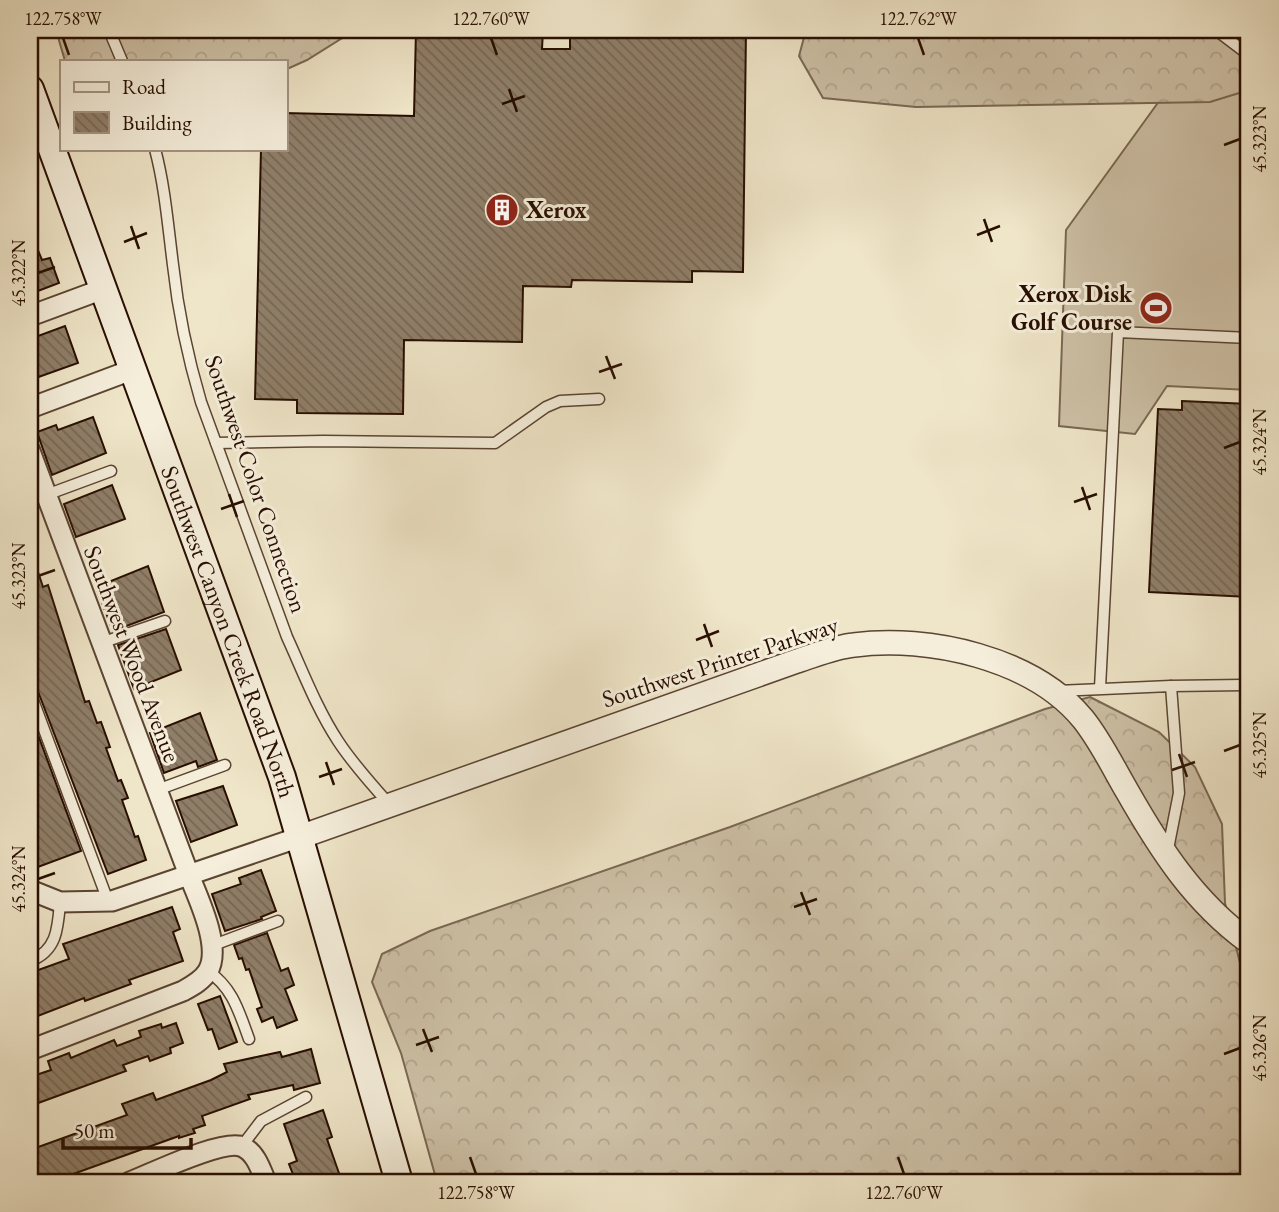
<svg xmlns="http://www.w3.org/2000/svg" width="1279" height="1212" viewBox="0 0 1279 1212" font-family="'EB Garamond',serif">
<style>
.grass{fill:#cdc0a6;stroke:#7a6753;stroke-width:2}
.forest{fill:url(#forest-crowns);stroke:#7a6753;stroke-width:2}
.building{fill:url(#building-back-hatch);stroke:#280e00;stroke-width:2}
.lines{fill:none;stroke-linecap:round;stroke-linejoin:round}
.service-casing{stroke:#5a4432;stroke-width:13}
.minor-casing{stroke:#5a4432;stroke-width:23}
.tertiary-casing{stroke:#5a4432;stroke-width:26}
.secondary-casing{stroke:#280e00;stroke-width:30}
.service{stroke:#f5eedb;stroke-width:10}
.minor{stroke:#f5eedb;stroke-width:19}
.tertiary{stroke:#f5eedb;stroke-width:23}
.secondary{stroke:#f5eedb;stroke-width:26}
.ticks{fill:none;stroke:#280e00;stroke-width:2.5}
.labels{text-anchor:middle;stroke-width:6;stroke-linejoin:round;paint-order:stroke}
.poi-label{font-size:24px;font-weight:bold;fill:#280e00;stroke:#f5eedb;text-anchor:start}
.street-label{font-size:24px;fill:#280e00;stroke:#f5eedb}
.neatline{fill:none;stroke:#280e00;stroke-width:2.5}
.ticks-label{font-size:18px;text-anchor:middle;fill:#280e00}
</style>
<defs>
<pattern id="forest-crowns" width="20" height="18" patternUnits="userSpaceOnUse" patternTransform="scale(1.75)"><rect width="20" height="18" fill="#cdc0a6"/><path d="M2 6a3 3 0 1 1 6 0M12 15a3 3 0 1 1 6 0" fill="none" stroke="#b0a48d"/></pattern>
<pattern id="building-back-hatch" width="6" height="6" patternUnits="userSpaceOnUse" patternTransform="scale(1.75)"><rect width="6" height="6" fill="#8f7e68"/><path d="M-1 5l2 2M0 0l6 6M5-1l2 2" fill="none" stroke="#756653"/></pattern>
</defs>
<rect width="100%" height="100%" fill="#efe5c8"/>
<filter id="stains"><feTurbulence type="fractalNoise" baseFrequency=".00286" numOctaves="4"/><feColorMatrix values="0 0 0 0 .2 0 0 0 0 .09 0 0 0 0 .02 0 0 0 .5 -.17"/></filter>
<radialGradient id="worn" r=".72"><stop offset=".6" stop-color="#630" stop-opacity="0"/><stop offset="1" stop-color="#630" stop-opacity=".3"/></radialGradient>
<polygon class="grass" points="1196,50 1249,86 1249,390 1167,386 1135,434 1059,426 1066,230"/>
<g class="forest">
<polygon points="56,30 355,30 307,60 285,70 285,61 65,61"/>
<polygon points="806,30 1249,30 1249,90 1210,102 916,107 823,98 799,56"/>
<polygon points="1090,697 1159,732 1195,767 1222,824 1225,903 1241,967 1249,974 1249,1182 437,1182 401,1053 372,982 382,954 430,931 730,827 1045,709"/>
</g>
<g class="building">
<polygon points="416,30 543,30 542,49 570,49 570,30 746,30 743,272 692,271 692,282 572,280 571,287 523,286 522,342 404,340 403,414 297,413 297,400 255,399 261,149 285,149 285,113 414,116"/>
<polygon points="30,231 42,260 50,258 59,283 30,294"/>
<polygon points="65,326 78,363 30,380 30,339"/>
<polygon points="1182,401 1249,404 1249,597 1149,592 1158,409 1182,410"/>
<polygon points="93,417 106,453 52,475 37,432 56,425 58,430"/>
<polygon points="112,485 125,519 76,537 64,504"/>
<polygon points="30,554 32,554 43,587 48,585 85,702 89,701 97,723 101,722 110,747 106,748 118,781 121,780 128,798 122,800 135,837 138,836 146,860 108,874 37,689 30,685 30,680 36,679 30,663"/>
<polygon points="148,566 164,612 113,631 96,587"/>
<polygon points="166,629 181,670 134,689 118,645"/>
<polygon points="30,713 81,851 38,867 36,861 30,863"/>
<polygon points="200,713 217,760 198,767 196,761 164,773 150,733"/>
<polygon points="223,786 237,825 191,842 176,801"/>
<polygon points="261,870 276,911 261,917 262,919 225,931 212,894 241,884 239,878"/>
<polygon points="172,907 180,929 173,932 183,961 129,980 131,984 85,1001 84,998 30,1019 30,973 69,959 63,944"/>
<polygon points="267,933 281,971 288,968 294,985 285,989 297,1020 277,1028 273,1017 262,1022 257,1009 262,1007 249,969 246,970 242,958 239,959 234,945"/>
<polygon points="220,996 237,1042 219,1049 212,1029 208,1030 198,1004"/>
<polygon points="176,1023 183,1043 170,1048 171,1053 150,1061 148,1056 123,1065 126,1071 30,1106 30,1077 51,1070 48,1061 69,1053 71,1058 114,1040 117,1046 141,1037 139,1031 161,1024 162,1028"/>
<polygon points="311,1049 320,1083 294,1090 293,1085 248,1095 250,1099 202,1116 205,1125 193,1129 195,1133 179,1138 179,1136 59,1179 61,1182 30,1182 30,1150 127,1115 122,1104 153,1093 156,1100 211,1080 227,1072 224,1064 280,1052 282,1057"/>
<polygon points="323,1110 332,1137 327,1139 340,1176 322,1182 296,1182 289,1164 297,1161 284,1124"/>
</g>
<g class="lines">
<defs>
<g id="service">
<polyline points="109,30 122,61"/>
<polyline points="1216,30 1249,55"/>
<path d="M 155,149 C 165,187 168,226 173,265 C 178,311 188,358 201,402 L 287,637 C 303,672 317,709 338,741 C 353,764 372,785 390,805"/>
<polyline points="216,443 323,441 495,443 546,407 560,401 599,399"/>
<polyline points="46,495 111,471"/>
<polyline points="101,643 165,621"/>
<polyline points="1171,686 1244,685"/>
<polyline points="1100,688 1118,332 1249,338"/>
<polyline points="1057,691 1171,686 1179,793 1168,849"/>
<polyline points="30,692 108,901"/>
<polyline points="157,790 225,765"/>
<polyline points="211,946 278,921"/>
<path d="M 30,961 C 57,951 58,928 60,902"/>
<path d="M 208,971 C 233,988 239,1012 249,1039"/>
<polyline points="242,1146 261,1121 306,1097"/>
</g>
<g id="minor">
<polyline points="30,316 103,289"/>
<polyline points="30,408 134,369"/>
<path d="M 30,451 L 189,875 C 198,898 222,947 208,971 C 203,980 192,986 183,991 L 30,1050"/>
<polyline points="30,890 60,902 112,901 300,837"/>
<path d="M 130,1182 C 151,1174 224,1138 243,1147 C 256,1153 261,1170 266,1182"/>
</g>
<path id="tertiary" d="M 300,837 L 797,661 C 816,655 834,647 854,645 C 928,635 1033,658 1083,719 C 1100,740 1113,767 1127,791 C 1160,849 1194,902 1249,942"/>
<g id="secondary">
<path id="s1" d="M 30,89 L 282,777 L 399,1182"/>
</g>
</defs>
<use href="#service" class="service-casing"/>
<use href="#minor" class="minor-casing"/>
<use href="#tertiary" class="tertiary-casing"/>
<use href="#secondary" class="secondary-casing"/>
<use href="#service" class="service"/>
<use href="#minor" class="minor"/>
<use href="#tertiary" class="tertiary"/>
<use href="#secondary" class="secondary"/>
</g>
<path class="ticks" d="M 63,38 L 69,55M 491,38 L 497,55M 918,38 L 924,55M 509,89 L 517,112M 502,104 L 525,96M 1224,145 L 1240,139M 984,219 L 992,242M 131,226 L 139,249M 977,235 L 1000,226M 124,242 L 147,233M 38,273 L 55,267M 606,356 L 615,379M 599,372 L 622,364M 1224,448 L 1240,442M 1082,487 L 1090,510M 229,494 L 237,517M 1074,502 L 1097,494M 221,509 L 244,501M 38,576 L 55,570M 704,624 L 712,647M 696,640 L 719,631M 1224,751 L 1240,745M 1179,754 L 1187,777M 326,762 L 334,785M 1172,770 L 1195,762M 319,777 L 342,769M 38,879 L 55,873M 801,892 L 810,915M 794,907 L 817,899M 423,1029 L 432,1052M 416,1045 L 439,1037M 1224,1054 L 1240,1048M 470,1157 L 476,1174M 898,1157 L 904,1174"/>
<defs>
<symbol id="building-disc" viewBox="-11 -11 22 22"><circle r="9.5" fill="#8f2418" stroke="#f5eedb"/><path d="M-4-6H4V6H1V3H-1V6H-4ZM-2.5-4.3h1.7v1.8h-1.7ZM.8-4.3h1.7v1.8H.8ZM-2.5-1h1.7V.8h-1.7ZM.8-1h1.7V.8H.8Z" fill="#fff"/></symbol>
<symbol id="stadium-disc" viewBox="-11 -11 22 22"><circle r="9.5" fill="#8f2418" stroke="#f5eedb"/><path d="M0-5a6.5 5 0 1 0 0 10a6.5 5 0 1 0 0-10ZM-3.5-1.8h7v3.6h-7Z" fill="#fff"/></symbol>
</defs>
<g fill-rule="evenodd">
<use href="#building-disc" x="483" y="191" width="38" height="38"/>
<use href="#stadium-disc" x="1137" y="289" width="38" height="38"/>
</g>
<g class="labels">
<g class="poi-label">
<text x="526" y="218">Xerox</text>
<text x="1132" y="302" text-anchor="end">Xerox Disk<tspan x="1132" dy="28">Golf Course</tspan></text>
</g>
<g class="street-label">
<text transform="translate(256 484) rotate(71)" y="8">Southwest Color Connection</text>
<text dy="8" stroke="none"><textPath href="#s1" startOffset="578">Southwest Canyon Creek Road North</textPath></text>
<text transform="translate(132 654) rotate(69)" y="8">Southwest Wood Avenue</text>
<text transform="translate(720 662) rotate(-18)" y="8">Southwest Printer Parkway</text>
</g>
</g>
<rect width="1279" height="1212" fill="none" stroke="#efe5c8" stroke-width="77"/>
<rect x="60" y="60" width="228" height="91" fill="#f5eedb" stroke="#a39483" stroke-width="2"/>
<rect x="74" y="82" width="35" height="10" fill="#f5eedb" stroke="#a39483" stroke-width="2"/>
<text x="122" y="94" font-size="21" fill="#280e00">Road</text>
<rect x="74" y="112" width="35" height="21" fill="url(#building-back-hatch)" stroke="#a39483" stroke-width="2"/>
<text x="122" y="130" font-size="21" fill="#280e00">Building</text>
<path d="M63 1138v10h128v-10" fill="none" stroke="#280e00" stroke-width="3.5"/>
<text x="74" y="1138" font-size="21" fill="#280e00" stroke="#f5eedb" stroke-width="5" paint-order="stroke">50 m</text>
<rect x="38" y="38" width="1202" height="1136" class="neatline"/>
<g class="ticks-label">
<text x="63" y="25">122.758°W</text>
<text x="491" y="25">122.760°W</text>
<text x="918" y="25">122.762°W</text>
<text transform="translate(1260 139) rotate(-90)" y="6">45.323°N</text>
<text transform="translate(19 273) rotate(-90)" y="6">45.322°N</text>
<text transform="translate(1260 442) rotate(-90)" y="6">45.324°N</text>
<text transform="translate(19 576) rotate(-90)" y="6">45.323°N</text>
<text transform="translate(1260 745) rotate(-90)" y="6">45.325°N</text>
<text transform="translate(19 879) rotate(-90)" y="6">45.324°N</text>
<text transform="translate(1260 1048) rotate(-90)" y="6">45.326°N</text>
<text x="476" y="1199">122.758°W</text>
<text x="904" y="1199">122.760°W</text>
</g>
<rect width="100%" height="100%" filter="url(#stains)"/>
<rect width="100%" height="100%" fill="url(#worn)"/>
</svg>
